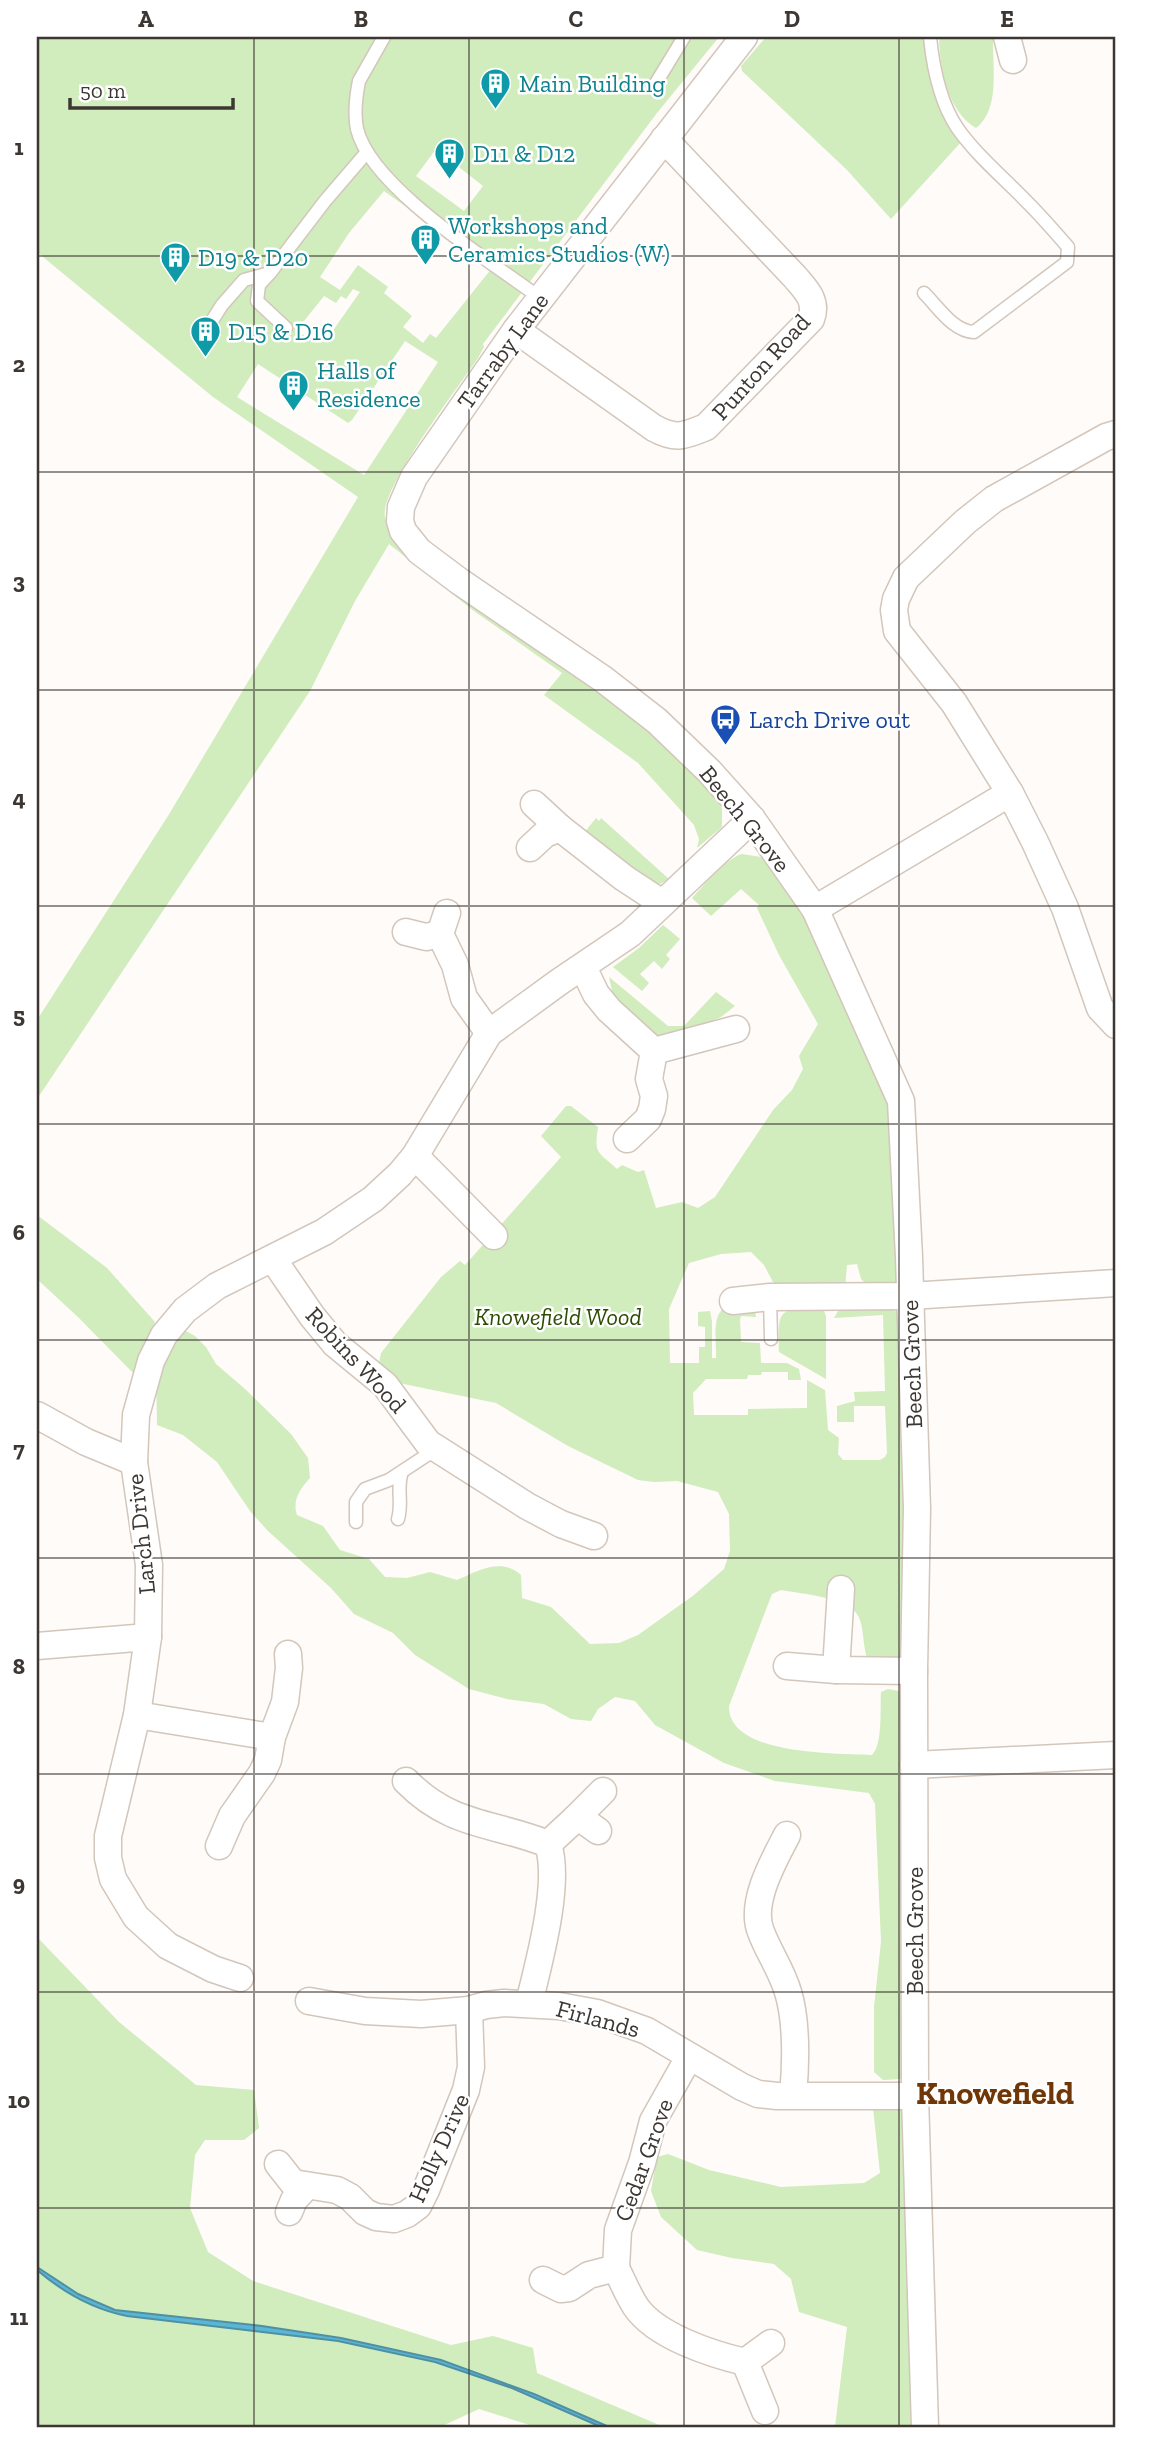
<svg xmlns="http://www.w3.org/2000/svg" width="1153" height="2464" viewBox="0 0 1153 2464" font-family="'Zilla Slab',serif">
<style>
.green{fill:#d1ecbd;fill-rule:evenodd}
.water{fill:#59b6d4;stroke:#5090a4;stroke-width:2}
.lines{fill:none;stroke-linecap:round;stroke-linejoin:round}
.lane-casing{stroke:#d3c6bb;stroke-width:15}
.street-casing{stroke:#d3c6bb;stroke-width:29}
.lane{stroke:#fff;stroke-width:12}
.street{stroke:#fff;stroke-width:26}
.grid{fill:none;stroke:#3c3733;stroke-width:2;stroke-opacity:0.55}
.labels{text-anchor:middle;stroke-width:5;stroke-linejoin:round;paint-order:stroke}
.culture-label{font-size:24px;fill:#0d838f;stroke:#fff;text-anchor:start}
.street-label{font-size:24px;fill:#3c3733;stroke:#fff}
.transit-label{font-size:24px;fill:#164399;stroke:#fff;text-anchor:start}
.park-label{font-size:24px;font-style:italic;fill:#2c4c03;stroke:#fff}
.district-label{font-size:32px;font-weight:bold;fill:#713606;stroke:#fff}
.neatline{fill:none;stroke:#3c3733;stroke-width:2.5}
.grid-label{font-size:23px;text-anchor:middle;font-weight:bold;fill:#3c3733}
</style>
<rect width="100%" height="100%" fill="#fefbf9"/>
<g class="green">
<path d="M 37,37 L 719,37 L 657,113 L 483,344 L 484,347 L 478,358 C 460,385 379,490 385,517 C 387,525 393,534 397,542 L 638,719 L 686,762 L 719,802 L 722,809 L 722,827 L 697,848 L 699,839 L 694,825 L 638,763 L 544,695 L 562,673 L 474,611 L 389,544 L 355,601 L 310,691 L 37,1099 L 37,1020 L 168,816 L 358,497 L 213,397 L 37,252 ZM 436,149 L 483,186 L 464,211 L 416,176 ZM 384,191 L 492,268 L 436,338 L 430,334 L 423,343 L 403,327 L 412,316 L 384,293 L 388,287 L 358,265 L 340,290 L 320,277 L 349,233 ZM 353,289 L 360,292 L 327,339 L 322,336 L 318,340 L 308,333 L 305,336 L 296,331 L 324,296 L 336,303 L 341,296 L 346,299 ZM 405,341 L 438,362 L 364,475 L 237,397 L 258,364 L 348,423 L 352,420 Z"/>
<polygon points="766,37 935,37 942,98 962,141 891,219 847,170 742,71 741,66"/>
<path d="M 939,37 L 993,37 C 992,65 1001,109 976,128 C 947,111 940,68 939,37 Z"/>
<polygon points="596,818 599,821 601,818 669,879 660,884 650,881 644,875 626,868 584,833"/>
<path d="M 742,854 L 761,857 L 765,861 L 798,905 L 830,960 L 889,1089 L 898,1282 L 869,1286 L 861,1279 L 857,1264 L 847,1265 L 845,1288 L 787,1289 L 773,1282 L 764,1265 L 751,1252 L 721,1254 L 689,1263 L 669,1309 L 670,1363 L 699,1363 L 699,1347 L 705,1347 L 705,1327 L 698,1326 L 698,1312 L 710,1311 L 712,1321 L 712,1358 L 716,1358 C 717,1343 709,1305 733,1306 C 740,1306 748,1310 755,1311 L 756,1317 L 742,1316 L 740,1318 L 741,1342 L 760,1343 L 761,1363 L 787,1363 L 799,1369 L 801,1380 L 788,1380 L 788,1372 L 762,1372 L 761,1375 L 748,1375 L 747,1379 L 706,1379 L 693,1393 L 694,1415 L 748,1415 L 748,1409 L 807,1408 L 807,1380 L 825,1390 L 828,1430 L 839,1438 L 838,1454 L 843,1460 L 880,1460 L 885,1457 L 887,1453 L 885,1406 L 854,1406 L 854,1422 L 837,1422 L 837,1406 L 855,1401 L 854,1392 L 885,1391 L 883,1315 L 834,1318 L 838,1311 C 858,1306 886,1306 905,1314 L 905,1657 L 898,1661 L 867,1658 C 863,1645 864,1632 860,1620 C 854,1597 801,1594 781,1590 L 772,1594 L 729,1706 C 728,1756 838,1753 872,1755 C 883,1745 880,1707 881,1692 L 888,1689 L 899,1691 L 903,1699 L 909,2069 L 901,2079 L 883,2080 L 874,2072 L 874,2007 L 881,1942 L 875,1804 L 869,1793 L 775,1781 L 724,1763 L 655,1725 L 635,1701 L 615,1697 L 598,1709 L 591,1721 L 571,1719 L 544,1704 L 507,1699 L 469,1689 L 415,1655 L 393,1633 L 354,1614 L 331,1588 L 268,1531 L 250,1511 L 217,1462 L 183,1435 L 157,1425 L 156,1370 L 182,1329 L 195,1336 L 206,1347 L 216,1364 L 245,1389 L 291,1434 L 308,1458 L 310,1478 C 300,1489 292,1500 297,1515 L 323,1526 L 340,1550 L 369,1559 L 385,1577 L 407,1578 L 430,1572 L 457,1580 C 478,1571 501,1557 521,1575 L 522,1598 L 551,1607 L 590,1644 L 619,1643 L 638,1635 L 694,1595 L 724,1569 L 730,1551 L 729,1514 L 718,1492 L 677,1481 L 654,1482 L 638,1480 L 568,1446 L 496,1403 L 399,1383 L 379,1363 L 381,1353 L 441,1277 L 460,1261 L 465,1265 L 561,1157 L 541,1136 L 566,1106 L 571,1106 L 598,1127 C 594,1154 597,1151 617,1169 L 622,1165 L 638,1172 L 644,1170 L 656,1208 L 682,1202 L 698,1208 L 715,1197 L 773,1110 L 792,1090 L 803,1069 L 799,1056 L 818,1024 L 779,955 L 757,908 L 759,905 L 741,889 L 711,916 L 692,898 C 703,886 728,857 742,854 Z"/>
<polygon points="663,925 680,939 666,955 670,959 662,969 654,961 640,974 649,983 642,991 613,967 639,948"/>
<polygon points="609,977 668,1026 684,1026 716,992 735,1006 721,1017 666,1041 645,1033 613,995"/>
<polygon points="37,1215 107,1268 155,1322 145,1344 139,1379 79,1318 37,1279"/>
<path d="M 823,1308 L 826,1316 L 826,1379 L 779,1352 C 778,1306 778,1310 823,1308 Z"/>
<polygon points="37,1937 119,2022 196,2085 254,2090 259,2128 244,2140 205,2140 195,2155 190,2208 208,2252 253,2281 451,2345 493,2336 533,2348 537,2373 664,2427 536,2427 479,2409 440,2427 37,2427"/>
<polygon points="902,2098 913,2384 912,2427 835,2427 847,2327 799,2312 791,2279 774,2264 732,2258 697,2250 661,2217 651,2191 657,2157 668,2154 709,2170 781,2187 864,2183 880,2173 873,2108"/>
</g>
<path class="water" d="M 37,2267 L 78,2294 L 115,2310 L 262,2326 L 341,2338 L 441,2360 L 534,2394 L 609,2427 L 601,2427 L 512,2388 L 435,2362 L 338,2341 L 127,2316 C 92,2309 64,2293 37,2270 Z"/>
<g class="lines">
<defs>
<g id="lane">
<path d="M 384,37 L 359,81 C 356,96 354,114 357,129 C 371,188 492,262 540,298"/>
<polyline points="656,83 684,37"/>
<polyline points="270,273 259,285 257,301 286,328"/>
<path d="M 924,293 C 939,308 953,331 974,332 L 1067,262 L 1068,247 C 1055,232 1042,217 1028,203 C 1005,179 978,157 958,129 C 940,103 933,67 930,37"/>
<polyline points="205,332 222,305 244,280 270,273 325,201 367,152"/>
<polyline points="770,1297 771,1339"/>
<path d="M 398,1519 C 403,1502 396,1488 402,1472"/>
<polyline points="356,1522 356,1502 365,1489 389,1480 427,1455 439,1451"/>
</g>
<g id="street">
<polyline points="744,37 516,330 414,477 401,507 400,521 403,531 419,551 459,581 603,679 657,721 709,771 752,819 815,909 901,1101 909,1257 917,1508 914,1671 915,2096 925,2427"/>
<polyline points="1007,37 1013,60"/>
<path d="M 516,330 L 654,428 C 676,440 684,436 706,427 L 811,319 C 818,301 806,290 795,277 L 664,139"/>
<polyline points="1116,434 1106,437 994,499 965,522 906,578 896,599 894,610 897,631 954,703 1010,793 1035,842 1065,908 1100,1008 1116,1025"/>
<polyline points="534,804 560,828"/>
<polyline points="530,848 545,834 560,828 624,878 662,903"/>
<polyline points="815,909 1010,793"/>
<polyline points="447,913 440,934 455,965 464,998 489,1033"/>
<polyline points="406,932 426,937 440,934"/>
<polyline points="583,967 596,994 609,1010 654,1051 649,1079 654,1096 652,1109 648,1119 627,1139"/>
<polyline points="654,1051 736,1029"/>
<polyline points="415,1156 494,1236"/>
<polyline points="273,1259 312,1316 335,1344 385,1385 428,1443 527,1506 561,1524 594,1536"/>
<polyline points="733,1301 770,1297 910,1296 1116,1283"/>
<polyline points="37,1415 86,1442 134,1462"/>
<polyline points="37,1646 148,1637"/>
<polyline points="787,1666 836,1670 914,1671"/>
<polyline points="836,1670 841,1589"/>
<polyline points="137,1715 272,1737"/>
<polyline points="914,1765 1116,1755"/>
<path d="M 406,1781 C 451,1827 493,1822 548,1844 C 561,1883 539,1962 529,2003"/>
<polyline points="575,1819 603,1791"/>
<path d="M 787,1835 C 774,1860 749,1903 761,1932 C 769,1953 782,1971 788,1992 C 797,2021 796,2065 793,2095"/>
<polyline points="548,1844 575,1819 584,1821 598,1831"/>
<polyline points="219,1846 232,1816 262,1773 268,1760 272,1737 285,1702 289,1668 288,1654"/>
<polyline points="240,1978 213,1969 168,1946 136,1917 113,1879 108,1858 108,1836 137,1715 148,1637 149,1565 134,1462 136,1415 151,1361 164,1335 185,1310 217,1286 324,1232 373,1199 400,1174 415,1156 489,1033 559,982 630,934 752,819"/>
<polyline points="309,2001 365,2011 421,2014 469,2010 486,2005 504,2003 559,2006 597,2013 647,2031 742,2087 758,2094 777,2096 915,2096"/>
<polyline points="278,2164 293,2183 337,2190 350,2197 365,2212 376,2217 394,2219 407,2214 418,2206 426,2190 466,2090 471,2067 469,2010"/>
<polyline points="289,2212 294,2200 306,2187"/>
<path d="M 616,2268 C 622,2280 628,2295 636,2307 C 656,2336 711,2354 745,2362 L 771,2343"/>
<polyline points="543,2280 561,2289 569,2288 589,2275 616,2268 618,2230 642,2163 653,2121 689,2057"/>
<polyline points="745,2362 765,2411"/>
</g>
</defs>
<use href="#lane" class="lane-casing"/>
<use href="#street" class="street-casing"/>
<use href="#lane" class="lane"/>
<use href="#street" class="street"/>
</g>
<path class="grid" d="M 254,37 L 254,2427M 469,37 L 469,2427M 684,37 L 684,2427M 899,37 L 899,2427M 37,256 L 1116,256M 37,472 L 1116,472M 37,690 L 1116,690M 37,906 L 1116,906M 37,1124 L 1116,1124M 37,1340 L 1116,1340M 37,1558 L 1116,1558M 37,1774 L 1116,1774M 37,1992 L 1116,1992M 37,2208 L 1116,2208"/>
<defs>
<symbol id="building-pin" viewBox="-11 -11 22 30"><path d="M0 17L-7.5 6A9.5 9.5 0 1 1 7.5 6Z" fill="#0f9aa8" stroke="#fff"/><path d="M-4-6H4V6H1V3H-1V6H-4ZM-2.5-4.3h1.7v1.8h-1.7ZM.8-4.3h1.7v1.8H.8ZM-2.5-1h1.7V.8h-1.7ZM.8-1h1.7V.8H.8Z" fill="#fff"/></symbol>
<symbol id="bus-pin" viewBox="-11 -11 22 30"><path d="M0 17L-7.5 6A9.5 9.5 0 1 1 7.5 6Z" fill="#1a4fb4" stroke="#fff"/><path d="M-5-6H5V4H4V6H2V4H-2V6H-4V4H-5ZM-3.5-4V0h7V-4ZM-3.5 1.2v1.5H-2V1.2ZM2 1.2v1.5H3.5V1.2Z" fill="#fff"/></symbol>
</defs>
<g fill-rule="evenodd">
<use href="#building-pin" x="478" y="66" width="35" height="47"/>
<use href="#building-pin" x="432" y="136" width="35" height="47"/>
<use href="#building-pin" x="408" y="222" width="35" height="47"/>
<use href="#building-pin" x="158" y="240" width="35" height="47"/>
<use href="#building-pin" x="188" y="314" width="35" height="47"/>
<use href="#building-pin" x="276" y="368" width="35" height="47"/>
<use href="#bus-pin" x="708" y="702" width="35" height="47"/>
</g>
<g class="labels">
<g class="culture-label">
<text x="519" y="92">Main Building</text>
<text x="473" y="162">D11 &amp; D12</text>
<text x="448" y="234">Workshops and<tspan x="448" dy="28">Ceramics Studios (W)</tspan></text>
<text x="198" y="266">D19 &amp; D20</text>
<text x="228" y="340">D15 &amp; D16</text>
<text x="317" y="379">Halls of<tspan x="317" dy="28">Residence</tspan></text>
</g>
<g class="street-label">
<text transform="translate(503 351) rotate(-54)" y="8">Tarraby Lane</text>
<text transform="translate(761 367) rotate(-48)" y="8">Punton Road</text>
<text transform="translate(745 819) rotate(51)" y="8">Beech Grove</text>
<text transform="translate(356 1360) rotate(47)" y="8">Robins Wood</text>
<text transform="translate(912 1364) rotate(-92)" y="8">Beech Grove</text>
<text transform="translate(141 1534) rotate(-96)" y="8">Larch Drive</text>
<text transform="translate(915 1931) rotate(-90)" y="8">Beech Grove</text>
<text transform="translate(598 2019) rotate(15)" y="8">Firlands</text>
<text transform="translate(439 2148) rotate(-66)" y="8">Holly Drive</text>
<text transform="translate(644 2160) rotate(-70)" y="8">Cedar Grove</text>
</g>
<g class="transit-label">
<text x="749" y="728">Larch Drive out</text>
</g>
<g class="park-label">
<text x="558" y="1325">Knowefield Wood</text>
</g>
<g class="district-label">
<text x="995" y="2104">Knowefield</text>
</g>
</g>
<rect width="1153" height="2464" fill="none" stroke="#ffffff" stroke-width="77"/>
<path d="M70 98v10h163v-10" fill="none" stroke="#3c3733" stroke-width="3.5"/>
<text x="80" y="98" font-size="21" fill="#3c3733" stroke="#ffffff" stroke-width="5" paint-order="stroke">50 m</text>
<rect x="38" y="38" width="1076" height="2388" class="neatline"/>
<g class="grid-label">
<text x="146" y="27">A</text>
<text x="361" y="27">B</text>
<text x="576" y="27">C</text>
<text x="792" y="27">D</text>
<text x="1007" y="27">E</text>
<text x="19" y="155">1</text>
<text x="19" y="372">2</text>
<text x="19" y="589">3</text>
<text x="19" y="806">4</text>
<text x="19" y="1023">5</text>
<text x="19" y="1240">6</text>
<text x="19" y="1457">7</text>
<text x="19" y="1674">8</text>
<text x="19" y="1891">9</text>
<text x="19" y="2108">10</text>
<text x="19" y="2325">11</text>
</g>
</svg>
